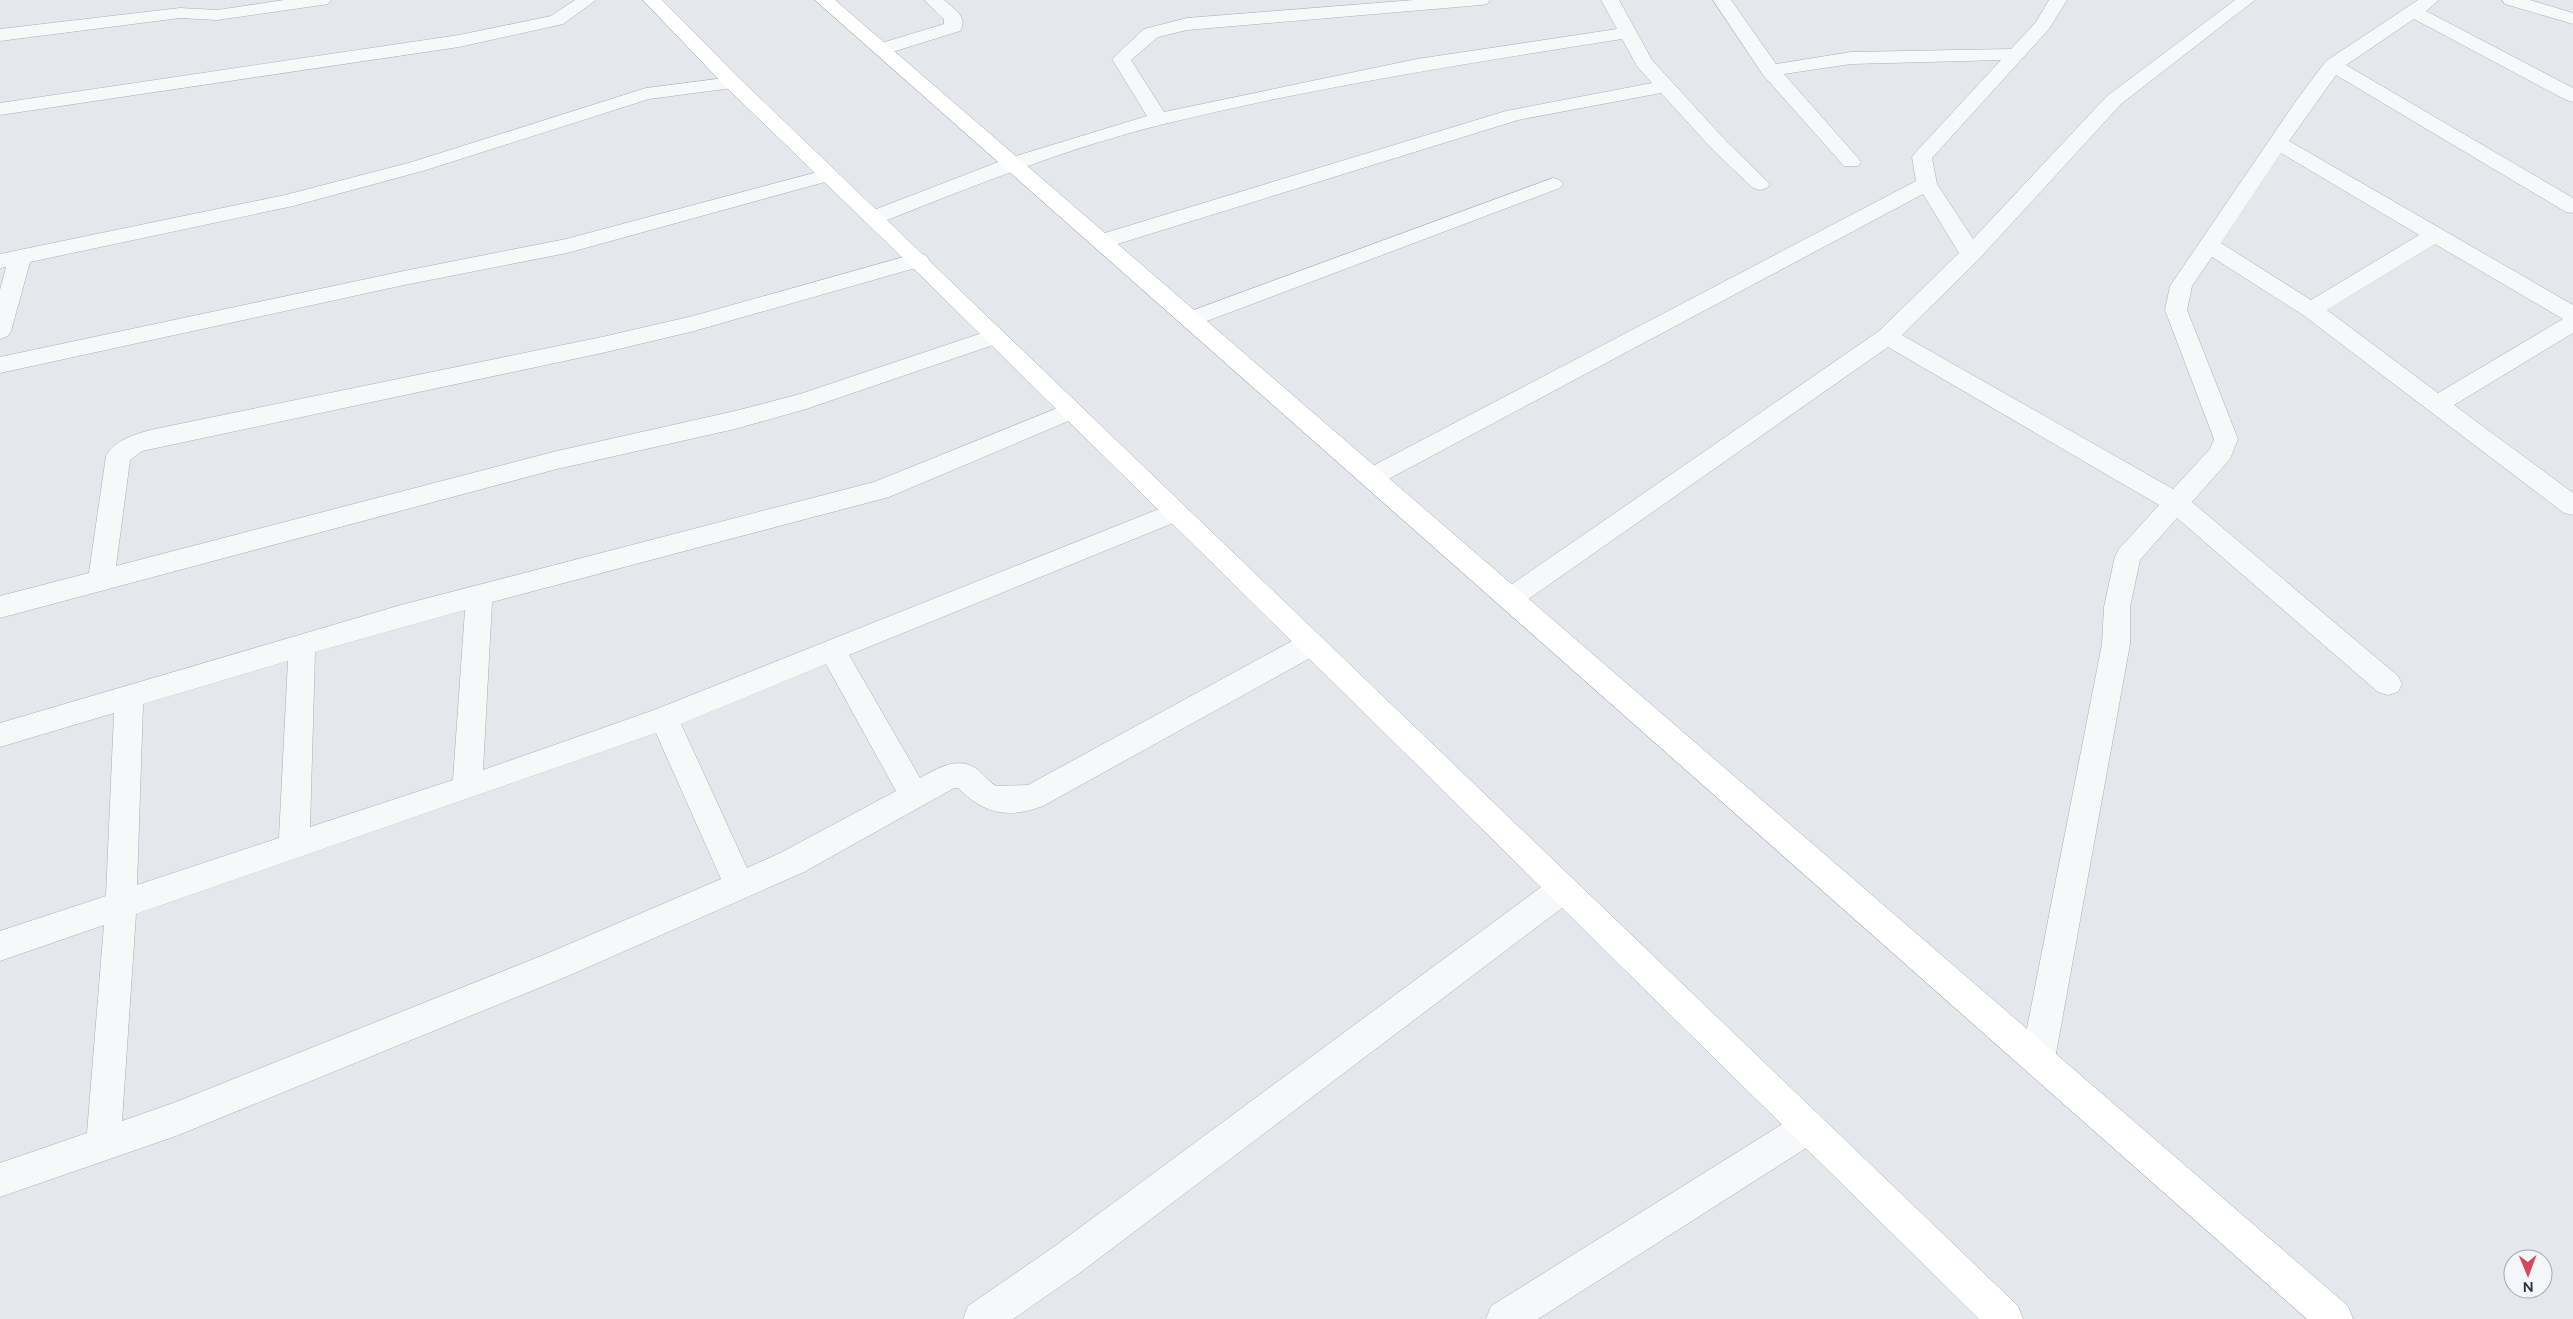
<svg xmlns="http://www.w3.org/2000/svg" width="2573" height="1319" viewBox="0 0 2573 1319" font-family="Figtree,sans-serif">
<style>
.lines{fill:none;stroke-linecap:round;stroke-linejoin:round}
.street-casing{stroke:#a9aeb7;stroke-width:1}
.primary-casing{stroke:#a3abb8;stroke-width:1}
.street{fill:#f7f8fa;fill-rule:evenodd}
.primary{fill:#fff;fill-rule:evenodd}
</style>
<rect width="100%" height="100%" fill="#e4e7ec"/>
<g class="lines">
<defs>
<g id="street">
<polygon points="284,0 331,0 328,4 322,5 217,20 180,18 0,41 0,29 180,8 217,10"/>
<polygon points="575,0 596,0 563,24 459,47 0,115 0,103 459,35 551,16"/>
<path d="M 924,0 L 944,0 C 953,8 969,17 960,31 L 889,53 L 875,53 L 873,49 L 875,45 L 944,24 L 944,19 Z"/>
<path d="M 1414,0 L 1490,0 L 1487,4 L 1481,5 L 1187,30 L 1158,37 L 1131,60 L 1164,112 L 1417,59 L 1617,29 L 1601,0 L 1619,0 L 1652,60 L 1727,142 L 1770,184 L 1767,188 L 1760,190 L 1753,188 L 1713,150 L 1661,93 L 1518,120 L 1111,246 L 1103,248 L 1095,246 L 1092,241 L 1095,236 L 1506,111 L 1652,83 L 1637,66 L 1622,39 C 1469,63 1315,87 1164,124 C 1067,148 973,186 880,223 L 873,225 L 866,223 L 862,218 L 866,213 L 1006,159 L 1147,116 L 1112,59 L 1144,29 L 1187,18 Z"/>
<path d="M 1713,0 L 1731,0 L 1776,64 L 1851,52 L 2011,49 L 2036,22 L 2049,0 L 2067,0 L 2049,29 L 1932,158 L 1937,184 L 1973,239 L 2107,96 L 2235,0 L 2255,0 L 2121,104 L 1979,259 L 1902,335 L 2173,489 L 2210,449 L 2214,439 L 2165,310 L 2170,286 L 2296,101 L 2326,61 L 2418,0 L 2439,0 L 2426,11 L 2573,88 L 2573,102 L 2566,100 L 2414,19 L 2346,65 L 2573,198 L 2573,213 L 2566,212 L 2336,75 L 2289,141 L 2573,305 L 2573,333 L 2454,405 L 2573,493 L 2573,515 L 2564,513 L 2303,315 L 2212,257 L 2192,286 L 2187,310 L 2238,439 L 2230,459 L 2192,502 L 2398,676 L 2402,684 L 2398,692 L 2388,695 L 2378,692 L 2177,518 L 2140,560 L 2130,607 L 2130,644 L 2055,1059 L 2050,1070 L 2038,1075 L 2026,1070 L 2021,1059 L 2102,644 L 2104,607 L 2115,556 L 2119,549 L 2159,505 L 1888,347 L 1520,605 L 1511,608 L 1502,605 L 1498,598 L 1502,591 L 1879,331 L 1959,253 L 1923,194 L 1381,483 L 1372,486 L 1363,483 L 1360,477 L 1363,471 L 1916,181 L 1912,157 L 1915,153 L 2001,60 L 1851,64 L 1784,74 L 1858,158 L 1861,162 L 1858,166 L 1844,166 L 1763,75 ZM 2281,153 L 2419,235 L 2311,300 L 2221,243 ZM 2435,244 L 2563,319 L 2438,393 L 2327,310 Z"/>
<polygon points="2502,0 2530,0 2573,13 2573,24 2505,4"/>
<polygon points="733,77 740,79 743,83 740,87 649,99 426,170 293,206 30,262 11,331 8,336 0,339 0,290 6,267 0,268 0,254 285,195 412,162 646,88"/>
<polygon points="829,169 836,171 839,175 836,179 567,253 404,285 0,373 0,357 404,271 566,239"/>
<polygon points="1553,178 1560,180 1563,184 1560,188 1199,324 1191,327 1183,324 1180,319 1183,314"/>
<path d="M 918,253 L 926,255 L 929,260 L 926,265 L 694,331 L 602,353 L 142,451 L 130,460 L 116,566 L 557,451 L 735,411 L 800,394 L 994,329 L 1002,332 L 1005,337 L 1002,342 L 806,409 L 735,429 L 557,469 L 0,618 L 0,596 L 89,573 L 106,456 C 115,440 133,435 150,430 L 602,337 L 693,316 Z"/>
<path d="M 1070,403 L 1078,405 L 1082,411 L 1078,417 L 889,497 L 492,602 L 483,770 L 654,710 L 1174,503 L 1183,505 L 1187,512 L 1183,519 L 849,655 L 920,778 C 938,768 959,755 978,770 C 985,776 989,782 996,786 L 1028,785 L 1301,636 L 1311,633 L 1321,636 L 1325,644 L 1321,652 L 1043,806 C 1008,819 984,814 958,788 L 954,788 L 804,872 L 568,976 L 176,1136 L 0,1197 L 0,1163 L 87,1133 L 104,925 L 0,961 L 0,931 L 106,896 L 114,713 L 0,747 L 0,723 L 401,605 L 874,482 ZM 465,610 L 453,780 L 310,827 L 315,652 ZM 288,661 L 279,838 L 137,885 L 143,704 ZM 826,664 L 896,791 L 782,852 L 747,868 L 681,724 ZM 656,733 L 721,879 L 546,954 L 176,1102 L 122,1121 L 136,914 Z"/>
<polygon points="1563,875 1574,879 1578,889 1574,899 1081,1272 1013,1319 963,1319 968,1306 1055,1246 1552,879"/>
<polygon points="1807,1111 1819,1116 1824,1128 1819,1140 1538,1319 1486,1319 1491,1306 1795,1116"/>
</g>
<g id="primary">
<polygon points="643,0 662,0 740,79 2018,1306 2023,1319 1979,1319 910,265 726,87"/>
<polygon points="815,0 835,0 2348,1306 2353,1319 2307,1319"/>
</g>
</defs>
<use href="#street" class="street-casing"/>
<use href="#primary" class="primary-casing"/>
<use href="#street" class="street"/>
<use href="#primary" class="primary"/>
</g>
<g transform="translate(2528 1274) rotate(179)"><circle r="24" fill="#f4f6f9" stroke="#a4a8b1"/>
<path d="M0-4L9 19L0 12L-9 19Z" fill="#d1495b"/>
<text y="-8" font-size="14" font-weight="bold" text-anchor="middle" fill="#2b3445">N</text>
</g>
</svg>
